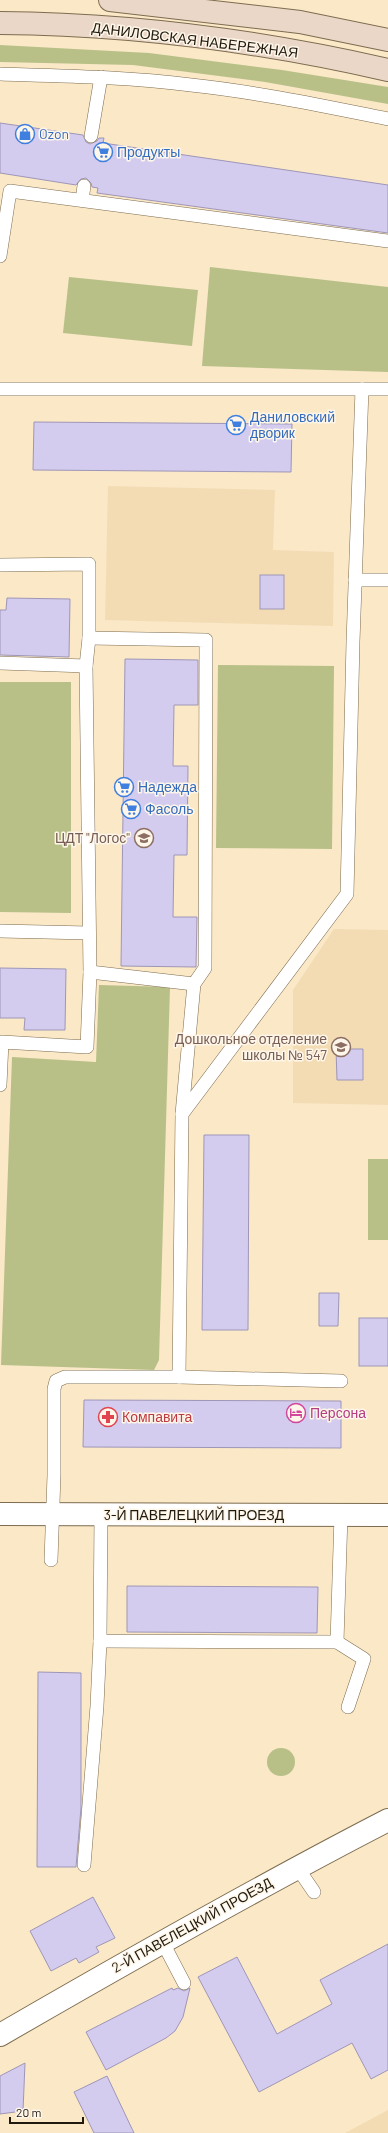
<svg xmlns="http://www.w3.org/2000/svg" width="388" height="2133" viewBox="0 0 388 2133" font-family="Barlow,sans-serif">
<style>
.built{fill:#f3dcb4}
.green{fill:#b8c088}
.building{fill:#d4ccee;stroke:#9e96b7}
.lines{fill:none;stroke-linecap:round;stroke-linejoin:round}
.lane-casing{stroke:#7d6c4f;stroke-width:14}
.street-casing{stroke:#7d6c4f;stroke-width:24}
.secondary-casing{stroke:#7d6c4f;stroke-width:24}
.lane{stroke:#fff;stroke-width:13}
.street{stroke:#fff;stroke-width:22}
.secondary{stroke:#ebd7c8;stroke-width:22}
.labels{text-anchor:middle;stroke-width:3;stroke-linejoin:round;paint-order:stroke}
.street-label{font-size:14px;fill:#201a0e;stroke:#fef6e9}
.shop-label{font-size:14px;fill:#366cbe;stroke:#fef6e9;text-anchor:start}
.education-label{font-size:14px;fill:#785e54;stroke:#fef6e9;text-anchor:end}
.hotel-label{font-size:14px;fill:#b23c85;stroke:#fef6e9;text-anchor:start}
.health-label{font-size:14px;fill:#be3a42;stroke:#fef6e9;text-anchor:start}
</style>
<rect width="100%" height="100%" fill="#fae8c7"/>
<g class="built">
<polygon points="108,486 275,490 273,550 334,552 333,626 105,620"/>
<polygon points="334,929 388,930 388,1105 293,1103 293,990"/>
<polygon points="388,2110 388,2133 345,2133"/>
</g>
<g class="green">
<polygon points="0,45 149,53 282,70 388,87 388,104 265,82 133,65 0,62"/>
<polygon points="210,267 388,287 388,372 202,366"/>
<polygon points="69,277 198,290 192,346 63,333"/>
<polygon points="218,665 334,666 332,849 216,848"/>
<polygon points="0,682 71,682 71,913 0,912"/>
<polygon points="99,985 170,987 159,1360 154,1370 1,1365 12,1057 96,1062"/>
<rect x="368" y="1159" width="20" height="81"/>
<circle cx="281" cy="1762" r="14"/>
</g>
<g class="building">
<polygon points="0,123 83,135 86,142 90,144 97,141 99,138 104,138 103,143 388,185 388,233 97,193 98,188 92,187 91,183 86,178 81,179 76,185 0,173"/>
<polygon points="34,422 292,424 291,472 33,470"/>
<rect x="260" y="575" width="24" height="34"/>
<polygon points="7,598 70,599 69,657 0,655 0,610 6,610"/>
<polygon points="125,659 198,660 198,705 174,705 173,766 188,766 187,855 174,855 173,917 197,917 196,967 121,966"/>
<polygon points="0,968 66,969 65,1030 24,1030 25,1018 0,1018"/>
<polygon points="336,1049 363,1049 363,1080 337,1080"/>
<polygon points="204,1135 249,1135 248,1330 202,1330"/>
<polygon points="319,1293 339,1293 338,1326 319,1326"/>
<rect x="359" y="1318" width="29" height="48"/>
<polygon points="84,1400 341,1401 341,1448 83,1447"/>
<polygon points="127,1586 318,1587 317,1633 127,1632"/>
<polygon points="38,1672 81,1673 81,1808 76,1867 37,1867"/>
<polygon points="93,1897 115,1938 96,1947 99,1952 79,1963 76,1958 51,1971 30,1931"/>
<polygon points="388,1944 388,2070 371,2079 352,2043 259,2092 198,1977 237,1957 277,2034 332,2004 320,1980"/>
<polygon points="172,1988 173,1990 178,1988 184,1991 190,1988 183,2017 175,2031 166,2038 106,2070 86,2032"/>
<polygon points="25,2063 23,2111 0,2114 0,2076"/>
<polygon points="107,2076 134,2133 94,2133 74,2092"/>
</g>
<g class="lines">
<defs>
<g id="lane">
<path d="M 0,74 C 64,76 127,77 191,85 C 257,92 323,106 388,119"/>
<polyline points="91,136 101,77"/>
<polyline points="82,200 84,186"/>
<polyline points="0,256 10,191 388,241"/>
<polyline points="0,389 388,389"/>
<polyline points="0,565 89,564 89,638 206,640 205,968 194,984 182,1114"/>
<polyline points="355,580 388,580"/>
<polyline points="89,638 86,666 90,972 194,984"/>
<polyline points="0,663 86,666"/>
<polyline points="0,931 89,933"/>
<polyline points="0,1085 2,1042 87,1047 90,972"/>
<polyline points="179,1377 182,1114 347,894 353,642 362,389"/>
<polyline points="101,1515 100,1641 337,1642 364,1659 348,1707"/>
<polyline points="51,1560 54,1475 54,1389 56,1381 65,1377 179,1377 341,1381"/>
<polyline points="337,1642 341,1515"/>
<polyline points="84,1865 97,1706 100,1641"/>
<polyline points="297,1867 314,1892"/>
<polyline points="162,1941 184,1983"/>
</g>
<g id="street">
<polyline points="0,1514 388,1515"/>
<path d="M 0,2035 C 128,1961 256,1888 388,1820"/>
</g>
<g id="secondary">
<polyline points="110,0 300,22 388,40"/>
<path d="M 0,23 C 130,24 261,41 388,70"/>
</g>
</defs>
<use href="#lane" class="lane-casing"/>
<use href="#street" class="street-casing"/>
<use href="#secondary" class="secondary-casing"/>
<use href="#lane" class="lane"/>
<use href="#street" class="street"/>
<use href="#secondary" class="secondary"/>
</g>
<defs>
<symbol id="shop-ring" viewBox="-11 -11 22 22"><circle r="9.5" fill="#fef6e9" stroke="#3f7fe0" stroke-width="1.5"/><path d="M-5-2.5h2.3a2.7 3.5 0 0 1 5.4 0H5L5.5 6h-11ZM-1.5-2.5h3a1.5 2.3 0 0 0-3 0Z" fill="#3f7fe0"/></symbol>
<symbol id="supermarket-ring" viewBox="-11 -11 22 22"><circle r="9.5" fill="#fef6e9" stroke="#3f7fe0" stroke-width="1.5"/><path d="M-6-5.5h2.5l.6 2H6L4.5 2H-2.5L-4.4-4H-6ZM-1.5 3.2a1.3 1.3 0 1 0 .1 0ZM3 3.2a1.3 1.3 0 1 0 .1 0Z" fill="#3f7fe0"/></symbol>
<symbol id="school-ring" viewBox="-11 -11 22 22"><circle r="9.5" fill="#fef6e9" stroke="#8d6e63" stroke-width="1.5"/><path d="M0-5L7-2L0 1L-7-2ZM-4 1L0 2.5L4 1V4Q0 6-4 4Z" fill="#8d6e63"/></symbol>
<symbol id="hotel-ring" viewBox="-11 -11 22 22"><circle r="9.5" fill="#fef6e9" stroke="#d1479c" stroke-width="1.5"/><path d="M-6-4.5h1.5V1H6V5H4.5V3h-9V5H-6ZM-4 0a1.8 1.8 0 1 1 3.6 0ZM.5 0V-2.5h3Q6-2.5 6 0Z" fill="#d1479c"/></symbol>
<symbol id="pharmacy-ring" viewBox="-11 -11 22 22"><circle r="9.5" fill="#fef6e9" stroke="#e0444e" stroke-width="1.5"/><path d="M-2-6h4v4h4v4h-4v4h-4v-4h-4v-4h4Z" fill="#e0444e"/></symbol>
</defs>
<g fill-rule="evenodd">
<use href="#shop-ring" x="14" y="123" width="22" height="22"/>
<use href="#supermarket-ring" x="92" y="141" width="22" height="22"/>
<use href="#supermarket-ring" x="225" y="414" width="22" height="22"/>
<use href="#supermarket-ring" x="113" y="776" width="22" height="22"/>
<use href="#supermarket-ring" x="120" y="798" width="22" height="22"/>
<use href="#school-ring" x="133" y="827" width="22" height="22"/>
<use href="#school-ring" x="330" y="1036" width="22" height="22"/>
<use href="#hotel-ring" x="285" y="1402" width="22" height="22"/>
<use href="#pharmacy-ring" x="97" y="1406" width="22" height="22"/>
</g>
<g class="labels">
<g class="street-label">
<text transform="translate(195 40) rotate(7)" y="5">ДАНИЛОВСКАЯ НАБЕРЕЖНАЯ</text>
<text x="194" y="1520">3-Й ПАВЕЛЕЦКИЙ ПРОЕЗД</text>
<text transform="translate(192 1925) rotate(-29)" y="5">2-Й ПАВЕЛЕЦКИЙ ПРОЕЗД</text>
</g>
<g class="shop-label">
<text x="39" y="139">Ozon</text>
<text x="117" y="157">Продукты</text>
<text x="250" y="422">Даниловский<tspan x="250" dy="16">дворик</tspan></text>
<text x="138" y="792">Надежда</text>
<text x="145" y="814">Фасоль</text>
</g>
<g class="education-label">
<text x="130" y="843">ЦДТ "Логос"</text>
<text x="327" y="1044">Дошкольное отделение<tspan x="327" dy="16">школы № 547</tspan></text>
</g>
<g class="hotel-label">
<text x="310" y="1418">Персона</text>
</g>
<g class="health-label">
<text x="122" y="1422">Компавита</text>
</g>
</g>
<path d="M10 2117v6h73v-6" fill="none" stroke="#201a0e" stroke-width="2"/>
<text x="16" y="2117" font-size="12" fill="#201a0e" stroke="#fef6e9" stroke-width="3" paint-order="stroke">20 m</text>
</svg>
